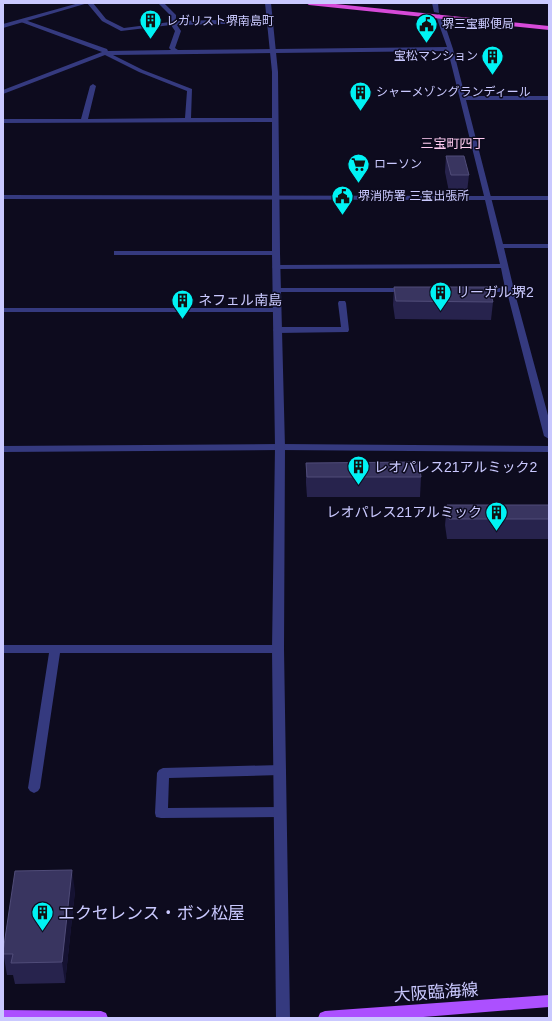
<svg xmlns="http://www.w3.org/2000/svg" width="552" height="1021" viewBox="0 0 552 1021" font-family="Arial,'Noto Sans JP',sans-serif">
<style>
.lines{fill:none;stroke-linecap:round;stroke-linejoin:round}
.minor{fill:#353a7f;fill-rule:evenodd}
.tertiary{fill:#353a7f;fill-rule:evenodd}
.primary{fill:#ac50ff;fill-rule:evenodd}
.trunk{fill:#d64ad8;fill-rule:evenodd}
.wall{fill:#27234d}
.shaded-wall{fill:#151232}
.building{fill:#393560;stroke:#504c79}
.labels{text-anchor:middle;stroke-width:3;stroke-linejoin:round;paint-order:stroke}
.far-poi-label{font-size:12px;fill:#cac9ff;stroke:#0d0b1e;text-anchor:start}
.far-neighbourhood-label{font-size:13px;fill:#ffcbf1;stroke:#0d0b1e}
.poi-label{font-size:14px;fill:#cac9ff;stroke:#0d0b1e;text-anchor:start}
.near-poi-label{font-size:17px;fill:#cac9ff;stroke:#0d0b1e;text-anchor:start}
.near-street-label{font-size:17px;fill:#cac9ff;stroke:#0d0b1e}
</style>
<rect width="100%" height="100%" fill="#0d0b1e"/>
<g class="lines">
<g class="minor">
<polygon points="87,3 93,3 106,19 124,28 170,22 171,16 158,3 164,3 176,15 176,21 271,19 274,21 271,23 177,25 181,31 175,48 178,50 447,47 436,16 439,14 442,16 453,49 465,96 549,96 549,100 466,100 503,244 549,244 549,248 504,248 514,290 549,419 549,439 544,436 507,292 476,292 472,290 476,288 505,288 501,268 276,269 272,267 276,265 500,264 485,200 3,199 3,195 484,196 448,51 113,55 143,70 192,89 191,118 274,118 277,120 274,122 3,123 3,119 81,119 90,86 93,84 96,86 88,119 185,118 187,91 139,72 105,55 3,94 3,90 102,52 21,22 21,20 25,20 107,49 108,51 171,50 169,48 175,31 171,25 121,31 102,21"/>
<polygon points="432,3 438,3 439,13 434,12"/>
<polygon points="114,251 276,251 280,253 276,255 114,255"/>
<polygon points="273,288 406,288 410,290 406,292 273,292"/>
<polygon points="339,301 345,301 346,303 349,330 348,332 277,333 273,330 277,327 341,327 338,303"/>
<polygon points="3,308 277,308 281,310 277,312 3,312"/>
<polygon points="280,444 549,446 549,452 280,450 3,452 3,446"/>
<polygon points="3,645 278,645 282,646 284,649 282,652 278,653 60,653 40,788 38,791 34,793 30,791 28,788 49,653 3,653"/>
<polygon points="280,765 284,767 286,770 284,773 280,775 169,778 168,808 280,807 285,808 286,812 285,816 280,817 161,818 156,817 155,813 157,773 159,770 163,768"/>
</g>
<g class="tertiary">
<polygon points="79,3 88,3 3,28 3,24"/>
<polygon points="265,3 271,3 278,72 280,253 285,447 284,649 290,1018 276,1018 272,649 275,447 272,253 272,72"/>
<rect x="485" y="196" width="64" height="4"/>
</g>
<g class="primary">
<polygon points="549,995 549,1007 411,1018 318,1018 320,1013 325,1011"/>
<polygon points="3,1010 101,1011 106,1013 108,1018 3,1018"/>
</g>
<polygon class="trunk" points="306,3 326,3 549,26 549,30 309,5"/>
</g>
<g class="wall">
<polygon points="446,156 469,175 467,192 449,192 445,172"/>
<polygon points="394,287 493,302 491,320 395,319 393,305"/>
<polygon points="306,463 421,477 420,497 307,497 306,483"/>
<polygon points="447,505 549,505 549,539 447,539 445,525"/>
<polygon points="75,891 65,983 15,984 13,975 7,975 3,952"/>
</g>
<polygon class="shaded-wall" points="72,870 75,891 65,983 62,962"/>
<g class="building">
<polygon points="446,156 464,156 469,175 451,175"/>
<polygon points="394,287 489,287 493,302 396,301"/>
<polygon points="419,462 421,477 307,477 306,463"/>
<polygon points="447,505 549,505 549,519 449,519"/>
<polygon points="72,870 62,962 11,963 13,954 3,954 3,952 15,871"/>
</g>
<defs>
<symbol id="building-pin" viewBox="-11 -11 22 30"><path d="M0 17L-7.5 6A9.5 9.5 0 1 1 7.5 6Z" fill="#00f3f4" stroke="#0d0b1e"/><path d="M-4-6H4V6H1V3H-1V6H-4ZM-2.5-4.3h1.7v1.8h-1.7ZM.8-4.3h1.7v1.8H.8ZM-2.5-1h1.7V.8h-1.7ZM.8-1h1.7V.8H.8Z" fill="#111"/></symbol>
<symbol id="civic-pin" viewBox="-11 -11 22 30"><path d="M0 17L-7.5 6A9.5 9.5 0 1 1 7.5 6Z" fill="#00f3f4" stroke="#0d0b1e"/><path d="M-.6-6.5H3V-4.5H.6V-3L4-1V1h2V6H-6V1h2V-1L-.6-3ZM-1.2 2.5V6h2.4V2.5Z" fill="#111"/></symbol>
<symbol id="supermarket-pin" viewBox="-11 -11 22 30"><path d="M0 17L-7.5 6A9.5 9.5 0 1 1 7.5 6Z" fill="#00f3f4" stroke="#0d0b1e"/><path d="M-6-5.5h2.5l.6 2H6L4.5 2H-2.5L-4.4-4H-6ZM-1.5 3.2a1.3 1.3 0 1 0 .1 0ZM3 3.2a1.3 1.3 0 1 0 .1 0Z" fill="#111"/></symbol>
</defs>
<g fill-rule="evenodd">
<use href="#building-pin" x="138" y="8" width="25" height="34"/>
<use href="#civic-pin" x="414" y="12" width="25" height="34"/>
<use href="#building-pin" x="480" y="44" width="25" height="34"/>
<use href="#building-pin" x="348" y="80" width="25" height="34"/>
<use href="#supermarket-pin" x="346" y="152" width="25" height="34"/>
<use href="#civic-pin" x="330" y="184" width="25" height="34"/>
<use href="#building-pin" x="428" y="280" width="25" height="34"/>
<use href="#building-pin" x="170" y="288" width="25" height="34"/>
<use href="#building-pin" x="346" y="454" width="25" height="34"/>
<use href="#building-pin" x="484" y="500" width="25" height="34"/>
<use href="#building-pin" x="30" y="900" width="25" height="34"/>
</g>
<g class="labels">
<g class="far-poi-label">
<text x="166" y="25">レガリスト堺南島町</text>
<text x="442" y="28">堺三宝郵便局</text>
<text x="478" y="60" text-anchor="end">宝松マンション</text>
<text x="376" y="96">シャーメゾングランディール</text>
<text x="374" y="168">ローソン</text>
<text x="358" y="200">堺消防署 三宝出張所</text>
</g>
<g class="far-neighbourhood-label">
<text x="453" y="148">三宝町四丁</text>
</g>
<g class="poi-label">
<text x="456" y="297">リーガル堺2</text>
<text x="198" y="305">ネフェル南島</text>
<text x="374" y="472">レオパレス21アルミック2</text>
<text x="482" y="517" text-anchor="end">レオパレス21アルミック</text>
</g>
<g class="near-poi-label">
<text x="58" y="919">エクセレンス・ボン松屋</text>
</g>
<g class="near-street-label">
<text transform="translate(436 992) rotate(-4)" y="6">大阪臨海線</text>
</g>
</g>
<rect width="552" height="1021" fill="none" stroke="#cac9ff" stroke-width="8"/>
</svg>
